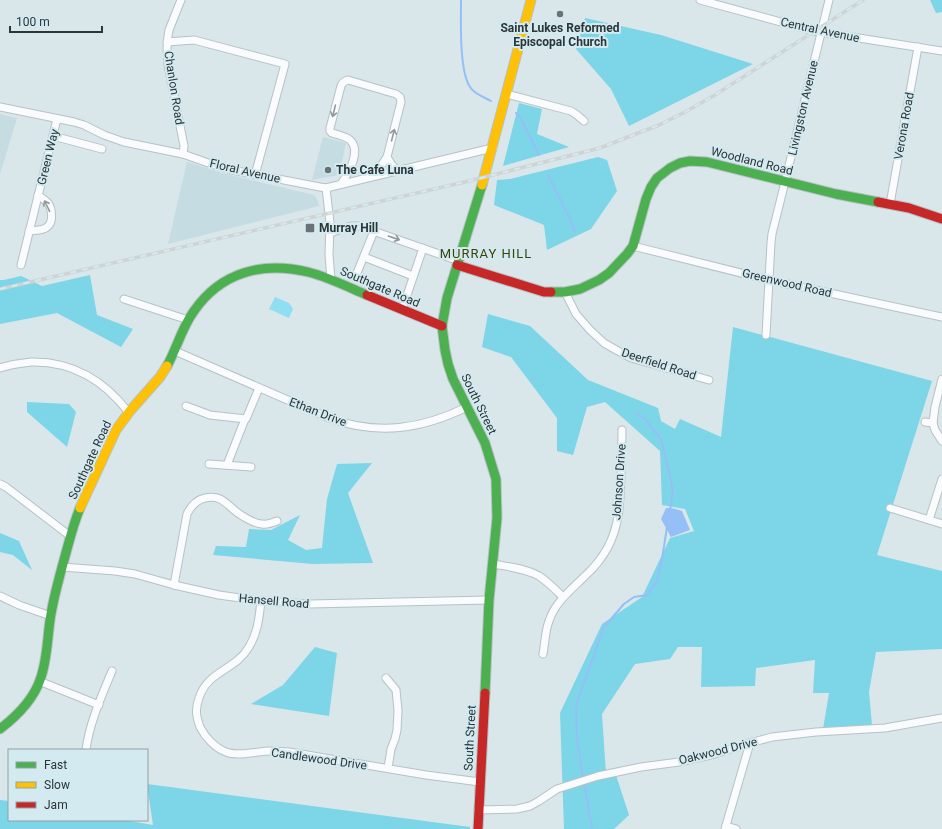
<svg xmlns="http://www.w3.org/2000/svg" width="942" height="829" viewBox="0 0 942 829" font-family="Roboto,sans-serif">
<style>
.built{fill:#c5dce2}
.green{fill:#8fdef1}
.forest{fill:#7dd5e8}
.water{fill:#94c0f7}
.lines{fill:none;stroke-linecap:round;stroke-linejoin:round}
.stream{stroke:#94c0f7;stroke-width:2}
.street-casing{stroke:#b7c2c5;stroke-width:9}
.fast-casing{stroke:#b7c2c5;stroke-width:11}
.slow-casing{stroke:#b7c2c5;stroke-width:11}
.jam-casing{stroke:#b7c2c5;stroke-width:11}
.street{stroke:#f9fbfc;stroke-width:7}
.fast{stroke:#4caf50;stroke-width:9}
.slow{stroke:#ffc107;stroke-width:9}
.jam{stroke:#c62828;stroke-width:9}
.rail-casing{stroke:#d0d3d4;stroke-width:3.5}
.rail{stroke:#d3eaf0;stroke-width:2;stroke-dasharray:6;stroke-linecap:butt}
.oneway{stroke:#92989a}
.poi-dot{fill:#697376;stroke:#d3eaf0;stroke-width:1.5}
.labels{text-anchor:middle;stroke-width:4;stroke-linejoin:round;paint-order:stroke}
.poi-label{font-size:12px;font-weight:bold;fill:#2c3537;stroke:#d3eaf0;text-anchor:start}
.street-label{font-size:12px;fill:#2c3537;stroke:#d3eaf0}
.neighbourhood-label{font-size:13px;letter-spacing:1px;fill:#3b4408;stroke:#d3eaf0}
</style>
<rect width="100%" height="100%" fill="#d9e6ea"/>
<g class="built">
<polygon points="0,114 17,118 0,174"/>
<polygon points="323,137 346,143 339,175 312,180"/>
<polygon points="187,162 226,174 314,195 317,199 319,206 168,244"/>
</g>
<polygon class="green" points="275,297 289,303 293,309 289,318 269,309"/>
<g class="forest">
<polygon points="930,0 942,0 942,12 936,13"/>
<polygon points="585,18 661,35 753,64 629,126 611,89 576,49"/>
<polygon points="519,103 542,109 537,134 569,147 503,166"/>
<polygon points="598,157 607,160 617,191 591,229 547,250 544,225 494,205 497,180 510,179"/>
<polygon points="90,275 97,315 133,329 121,347 57,313 0,324 0,280 4,280 21,276 42,286"/>
<polygon points="488,314 530,326 588,380 658,408 661,421 675,429 680,419 721,437 733,327 932,381 877,555 942,571 942,649 876,652 869,692 872,725 823,729 829,693 813,693 815,660 756,668 755,686 701,687 702,647 678,647 670,659 635,664 602,714 606,774 615,772 629,815 614,829 564,829 560,713 602,624 642,597 670,538 694,531 685,509 662,505 660,451 605,402 587,407 573,455 557,451 557,418 511,357 482,347"/>
<polygon points="27,402 69,404 76,412 67,447 27,412"/>
<polygon points="372,463 348,493 373,563 313,564 213,555 216,546 246,547 249,529 271,530 300,515 288,540 306,550 322,548 327,499 337,464"/>
<polygon points="0,533 19,541 32,570 13,555 0,552"/>
<polygon points="315,647 337,653 329,716 251,704 283,685"/>
<polygon points="147,784 470,827 470,829 0,829 0,800 9,801 9,820 124,820 153,825"/>
</g>
<polygon class="water" points="666,508 672,508 682,511 690,530 671,537 661,519"/>
<g class="lines">
<g class="stream">
<path d="M 461,0 C 461,21 459,70 470,87 C 474,94 484,97 491,101"/>
<polyline points="516,113 520,117 539,155"/>
<polyline points="548,175 570,219 575,232"/>
<polyline points="637,413 647,421 654,431 661,439 670,476 673,491 670,510"/>
<polyline points="583,778 577,738 576,705 604,627 624,604 634,597 647,595 657,581 662,559 667,527"/>
<polyline points="584,783 592,829"/>
</g>
<defs>
<g id="street">
<polyline points="181,0 169,30 168,36 167,48 168,65 184,146 183,154"/>
<polyline points="700,0 814,31 942,51"/>
<polyline points="167,42 194,40 285,64 255,175"/>
<polyline points="507,94 571,111 577,115 584,121"/>
<polyline points="0,107 74,122 84,125 104,135 124,142 183,154 211,164 232,170 320,187 326,188 484,150 493,148"/>
<polyline points="53,136 102,149"/>
<polyline points="375,175 387,157"/>
<path d="M 341,184 C 348,174 362,151 350,140 C 345,136 338,135 332,133 L 330,131 L 330,128 L 341,86 C 342,83 344,81 348,80 L 396,94 L 400,97 L 401,102 L 387,157 L 392,165 L 397,170"/>
<polyline points="326,188 330,223 329,255 331,279"/>
<polyline points="890,204 918,47"/>
<path d="M 29,231 C 35,230 43,231 47,227 C 54,222 52,209 48,203 C 45,200 42,198 38,195"/>
<polyline points="330,233 351,226 359,226 459,261"/>
<polyline points="633,246 769,280 942,317"/>
<polyline points="364,257 413,276"/>
<polyline points="21,265 57,119"/>
<polyline points="357,273 374,231"/>
<polyline points="565,292 576,314 590,330 604,343 618,351 631,358 709,380"/>
<polyline points="124,299 188,320"/>
<polyline points="402,310 423,248"/>
<polyline points="766,335 771,243 772,234 785,182 829,0"/>
<path d="M 175,351 L 329,418 C 378,436 422,429 467,407"/>
<path d="M 0,368 C 10,365 20,363 31,362 C 72,361 105,381 129,413"/>
<polyline points="186,406 210,415 246,419 259,388"/>
<polyline points="925,422 933,423 935,430 942,441"/>
<polyline points="933,423 935,407 942,379"/>
<polyline points="209,464 251,467"/>
<polyline points="227,465 245,419"/>
<polyline points="0,484 6,487 70,536"/>
<polyline points="890,508 942,524"/>
<polyline points="929,520 942,479"/>
<path d="M 493,564 C 508,567 525,568 539,576 C 548,582 556,590 563,597"/>
<polyline points="62,567 115,571 135,574 174,585 219,595 261,601 309,604 489,600"/>
<path d="M 174,585 L 187,514 C 191,506 196,500 205,498 C 218,495 224,501 232,508 C 238,514 254,524 262,524 C 267,525 272,523 277,521"/>
<polyline points="0,596 19,605 51,616"/>
<path d="M 261,601 C 259,618 258,632 249,647 C 235,671 208,670 199,698 C 195,709 196,716 200,727 C 205,737 215,748 226,752 C 238,757 258,751 271,751 C 277,751 283,752 289,752 L 426,775 L 480,782"/>
<path d="M 543,654 C 545,643 545,631 549,621 C 555,602 572,589 585,576 C 594,568 602,558 608,547 C 620,524 620,501 621,476 C 621,461 622,445 622,430"/>
<polyline points="386,678 396,690 398,710 397,730 395,739 391,749 388,768"/>
<polyline points="39,681 99,705"/>
<path d="M 86,750 C 89,724 102,695 112,671"/>
<polyline points="478,810 517,809 530,806 539,801 557,789 598,776 641,767 679,762 715,754 750,743 772,737 816,732 885,728 942,718"/>
<polyline points="726,826 736,829"/>
<polyline points="725,829 750,743"/>
</g>
<g id="fast">
<polyline points="482,185 447,298 442,326 445,350 448,364 453,379 485,443 496,479 497,518 489,600 485,693"/>
<polyline points="551,292 565,292 580,289 599,280 609,273 627,254 633,246 646,199 651,187 657,178 670,168 680,163 690,161 707,162 836,194 878,202"/>
<path d="M 167,366 C 177,348 182,327 194,311 C 221,272 263,261 308,272 C 328,277 348,287 367,295"/>
<path d="M 0,729 C 17,716 33,700 40,680 C 48,659 47,636 51,614 C 54,596 59,578 64,560 C 69,542 73,525 80,508"/>
</g>
<g id="slow">
<polyline points="482,185 531,0"/>
<polyline points="80,508 116,430 130,411 160,377 167,366"/>
</g>
<g id="jam">
<polyline points="878,202 909,208 942,219"/>
<polyline points="457,265 544,292 551,292"/>
<polyline points="367,295 442,326"/>
<polyline points="478,829 485,693"/>
</g>
</defs>
<use href="#street" class="street-casing"/>
<use href="#fast" class="fast-casing"/>
<use href="#slow" class="slow-casing"/>
<use href="#jam" class="jam-casing"/>
<use href="#street" class="street"/>
<use href="#fast" class="fast"/>
<use href="#slow" class="slow"/>
<use href="#jam" class="jam"/>
<defs>
<polyline id="rail" points="0,289 469,181 600,148 659,125 685,112 715,95 863,0"/>
</defs>
<use href="#rail" class="rail-casing"/>
<use href="#rail" class="rail"/>
</g>
<defs><path id="oneway-shaft" d="M-6 0H5M1.5-3L5.5 0L1.5 3" fill="none" stroke-width="1.6" stroke-linecap="round" stroke-linejoin="round"/></defs>
<g class="oneway">
<use href="#oneway-shaft" transform="translate(334 111) rotate(104)"/>
<use href="#oneway-shaft" transform="translate(393 135) rotate(-76)"/>
<use href="#oneway-shaft" transform="translate(47 206) rotate(-116)"/>
<use href="#oneway-shaft" transform="translate(394 238) rotate(19)"/>
</g>
<g class="poi-dot">
<circle cx="560" cy="14" r="4"/>
<circle cx="328" cy="170" r="4"/>
<rect x="305" y="223" width="10" height="10" rx="2"/>
</g>
<g class="labels">
<g class="poi-label">
<text x="560" y="32" text-anchor="middle">Saint Lukes Reformed<tspan x="560" dy="14">Episcopal Church</tspan></text>
<text x="336" y="174">The Cafe Luna</text>
<text x="319" y="232">Murray Hill</text>
</g>
<g class="street-label">
<text transform="translate(820 30) rotate(12)" y="4">Central Avenue</text>
<text transform="translate(174 88) rotate(81)" y="4">Chanlon Road</text>
<text transform="translate(803 108) rotate(-77)" y="4">Livingston Avenue</text>
<text transform="translate(904 126) rotate(-80)" y="4">Verona Road</text>
<text transform="translate(48 157) rotate(-76)" y="4">Green Way</text>
<text transform="translate(752 161) rotate(14)" y="4">Woodland Road</text>
<text transform="translate(245 171) rotate(13)" y="4">Floral Avenue</text>
<text transform="translate(787 283) rotate(13)" y="4">Greenwood Road</text>
<text transform="translate(380 287) rotate(23)" y="4">Southgate Road</text>
<text transform="translate(659 364) rotate(18)" y="4">Deerfield Road</text>
<text transform="translate(479 404) rotate(64)" y="4">South Street</text>
<text transform="translate(318 412) rotate(21)" y="4">Ethan Drive</text>
<text transform="translate(90 460) rotate(-65)" y="4">Southgate Road</text>
<text transform="translate(619 482) rotate(-86)" y="4">Johnson Drive</text>
<text transform="translate(274 601) rotate(5)" y="4">Hansell Road</text>
<text transform="translate(470 738) rotate(-87)" y="4">South Street</text>
<text transform="translate(718 751) rotate(-14)" y="4">Oakwood Drive</text>
<text transform="translate(319 759) rotate(8)" y="4">Candlewood Drive</text>
</g>
<g class="neighbourhood-label">
<text x="486" y="258">MURRAY HILL</text>
</g>
</g>
<rect x="8" y="749" width="140" height="72" fill="#d3eaf0" stroke="#90a2a6"/>
<rect x="16" y="762" width="20" height="6" fill="#4caf50" stroke="#90a2a6"/>
<text x="44" y="769" font-size="12" fill="#2c3537">Fast</text>
<rect x="16" y="782" width="20" height="6" fill="#ffc107" stroke="#90a2a6"/>
<text x="44" y="789" font-size="12" fill="#2c3537">Slow</text>
<rect x="16" y="802" width="20" height="6" fill="#c62828" stroke="#90a2a6"/>
<text x="44" y="809" font-size="12" fill="#2c3537">Jam</text>
<path d="M10 26v6h92v-6" fill="none" stroke="#2c3537" stroke-width="2"/>
<text x="16" y="26" font-size="12" fill="#2c3537" stroke="#d3eaf0" stroke-width="3" paint-order="stroke">100 m</text>
</svg>
